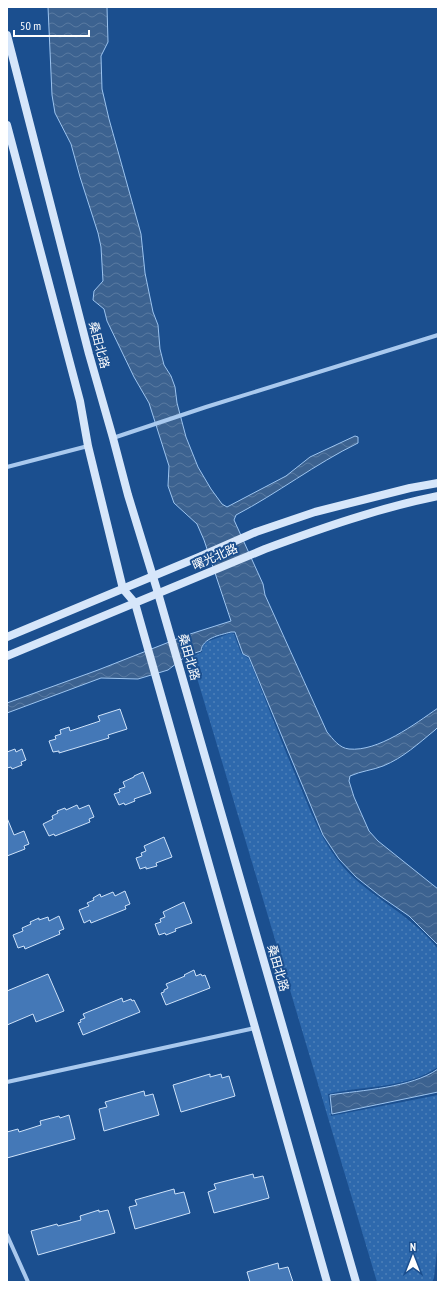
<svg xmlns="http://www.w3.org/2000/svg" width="445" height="1289" viewBox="0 0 445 1289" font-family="'PT Sans Narrow','Noto Sans SC',sans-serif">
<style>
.park{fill:url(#park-dots)}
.water{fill:url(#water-waves);stroke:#9cc4f0}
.building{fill:#4478b7;stroke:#cfe3fa}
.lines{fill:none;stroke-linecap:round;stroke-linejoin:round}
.street{stroke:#a9c9ee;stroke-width:4}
.secondary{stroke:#d6e6fa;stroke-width:8}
.labels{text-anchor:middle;stroke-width:4;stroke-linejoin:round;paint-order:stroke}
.street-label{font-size:12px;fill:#fff;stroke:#1b4f8f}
</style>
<defs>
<pattern id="park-dots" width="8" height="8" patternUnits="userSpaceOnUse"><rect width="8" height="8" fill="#2e69ad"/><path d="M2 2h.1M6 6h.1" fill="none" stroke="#4d80b9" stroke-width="1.8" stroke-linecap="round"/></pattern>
<pattern id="water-waves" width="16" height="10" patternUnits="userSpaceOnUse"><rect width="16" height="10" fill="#3c6290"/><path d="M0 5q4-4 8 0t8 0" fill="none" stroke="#597aa1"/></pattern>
</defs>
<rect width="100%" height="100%" fill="#1b4f8f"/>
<path class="park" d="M 231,633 L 234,634 L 241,653 L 249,659 C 266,701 282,744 300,786 C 312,815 323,844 344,868 C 371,898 412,915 438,949 L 438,1067 C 406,1089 365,1085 328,1094 L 331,1116 L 438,1095 L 438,1241 L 434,1278 L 432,1282 L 377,1282 L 192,661 L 192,657 L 202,652 L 203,646 L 206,642 Z"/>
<g class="water">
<path d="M 48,7 L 107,7 L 108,42 L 101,56 L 102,89 L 109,119 L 141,234 L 145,273 L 153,312 L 158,325 L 160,349 L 164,365 L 171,376 L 175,387 L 177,403 L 186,437 L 198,467 L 211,489 L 222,504 L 227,507 L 286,476 L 310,457 L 355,436 L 358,437 L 358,443 C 315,464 278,493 236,515 L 234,520 L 263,584 L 265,595 L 327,732 C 333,739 339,748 349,749 C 378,752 415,724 438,708 L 438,727 L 435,730 C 419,743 403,758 383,766 C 373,770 361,771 350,776 L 349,781 L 354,797 L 369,831 L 378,841 L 438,889 L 438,945 L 409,916 L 380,896 L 356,877 L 339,859 L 323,835 L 249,657 L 243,654 L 235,632 L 231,632 C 220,635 202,638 201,651 L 186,656 L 168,670 L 138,679 L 101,678 L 7,713 L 7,703 L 98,670 L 187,635 L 231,621 L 204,540 L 197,524 L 174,503 L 168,486 L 169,466 L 149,403 L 134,377 L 107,321 L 104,309 L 93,300 L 94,291 L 103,281 L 101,247 L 98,233 L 80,177 L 71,144 L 55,113 L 52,95 Z"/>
<path d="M 438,1069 L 438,1092 L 332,1114 L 330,1095 C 362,1090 411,1088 438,1069 Z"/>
</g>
<g class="building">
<polygon points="120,709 127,729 108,735 109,738 59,753 59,751 53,752 49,741 56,739 55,736 61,734 60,730 69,727 70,731 100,721 98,716"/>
<polygon points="15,749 16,752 22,749 26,760 21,762 22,765 12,769 11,767 7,768 7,752"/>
<polygon points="143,772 151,793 134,799 135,801 125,805 124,803 119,805 114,794 120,792 119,789 125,787 123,782 134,777 134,776"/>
<polygon points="77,805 79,809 89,805 94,817 89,819 90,822 55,836 54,834 49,836 43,824 53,819 52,816 58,813 57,811 65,808 66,810"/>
<polygon points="7,818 14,835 24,831 29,844 24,846 25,849 7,856"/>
<polygon points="164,837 172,857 156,863 157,866 146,869 146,867 140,869 136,858 142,856 141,853 146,851 144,846"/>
<polygon points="125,891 130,904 125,906 126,909 91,923 90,920 84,923 79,910 89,906 87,903 94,900 93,898 100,894 101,897 113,892 115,896"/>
<polygon points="184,902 192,923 175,929 176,931 166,935 165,933 159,935 155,924 161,922 160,919 165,917 163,912"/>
<polygon points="59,916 64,929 59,931 60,934 25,949 24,946 18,948 13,935 23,931 22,928 31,924 30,922 39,918 39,920 48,917 49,921"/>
<polygon points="194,970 196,976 201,974 202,976 205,975 210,988 166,1005 161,993 164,992 164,990 168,988 166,984 185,976 184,975"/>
<polygon points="48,974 64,1011 36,1022 33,1014 7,1025 7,991"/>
<polygon points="122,998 123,1002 131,999 132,1001 134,1000 140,1012 83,1035 78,1023 81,1022 80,1020 85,1018 83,1014"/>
<polygon points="210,1074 210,1077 221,1074 222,1078 229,1076 235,1096 181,1112 173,1085"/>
<polygon points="144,1091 145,1096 153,1094 159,1115 104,1131 99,1109 107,1107 105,1102"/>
<polygon points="69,1115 75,1139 7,1158 7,1132 18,1129 19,1132 41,1125 40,1121 59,1116 60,1118"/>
<polygon points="253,1174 254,1178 263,1176 269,1198 214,1213 208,1192 216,1189 214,1184"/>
<polygon points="174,1189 175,1194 184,1192 190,1213 135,1229 129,1207 137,1205 135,1200"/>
<polygon points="99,1210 99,1212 108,1210 115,1233 38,1255 31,1231 57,1224 58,1226 81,1220 80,1216"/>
<polygon points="278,1263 279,1269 288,1267 293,1282 250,1282 247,1272"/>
</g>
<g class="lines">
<g class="street">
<polyline points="113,438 206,407 438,335"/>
<polyline points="7,467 88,446"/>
<polyline points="7,1082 255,1028"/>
<polyline points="7,1235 28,1282"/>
</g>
<g class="secondary">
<polyline points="7,35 89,354 113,438 128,495 158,593 356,1282"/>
<polyline points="7,125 80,401 88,446 123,589 135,603 327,1282"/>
<polyline points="7,637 199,557 256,532 315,512 410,488 438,483"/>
<path d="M 7,656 L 265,549 C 322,528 379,508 438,496"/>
</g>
</g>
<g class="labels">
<g class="street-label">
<text transform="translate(99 345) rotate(75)" y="4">桑田北路</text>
<text transform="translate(215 557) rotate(-23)" y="4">曙光北路</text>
<text transform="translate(189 657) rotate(74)" y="4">桑田北路</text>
<text transform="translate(278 968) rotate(74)" y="4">桑田北路</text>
</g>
</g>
<rect width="445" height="1289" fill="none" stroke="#ffffff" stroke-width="16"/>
<g transform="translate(413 1257)" stroke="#1b4f8f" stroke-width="3" paint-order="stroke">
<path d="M0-3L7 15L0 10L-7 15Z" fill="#ffffff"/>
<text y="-6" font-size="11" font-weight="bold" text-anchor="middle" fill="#ffffff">N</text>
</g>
<path d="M14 30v6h75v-6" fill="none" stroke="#ffffff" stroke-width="2"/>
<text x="20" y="30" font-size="12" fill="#ffffff" stroke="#1b4f8f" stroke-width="3" paint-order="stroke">50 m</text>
</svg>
